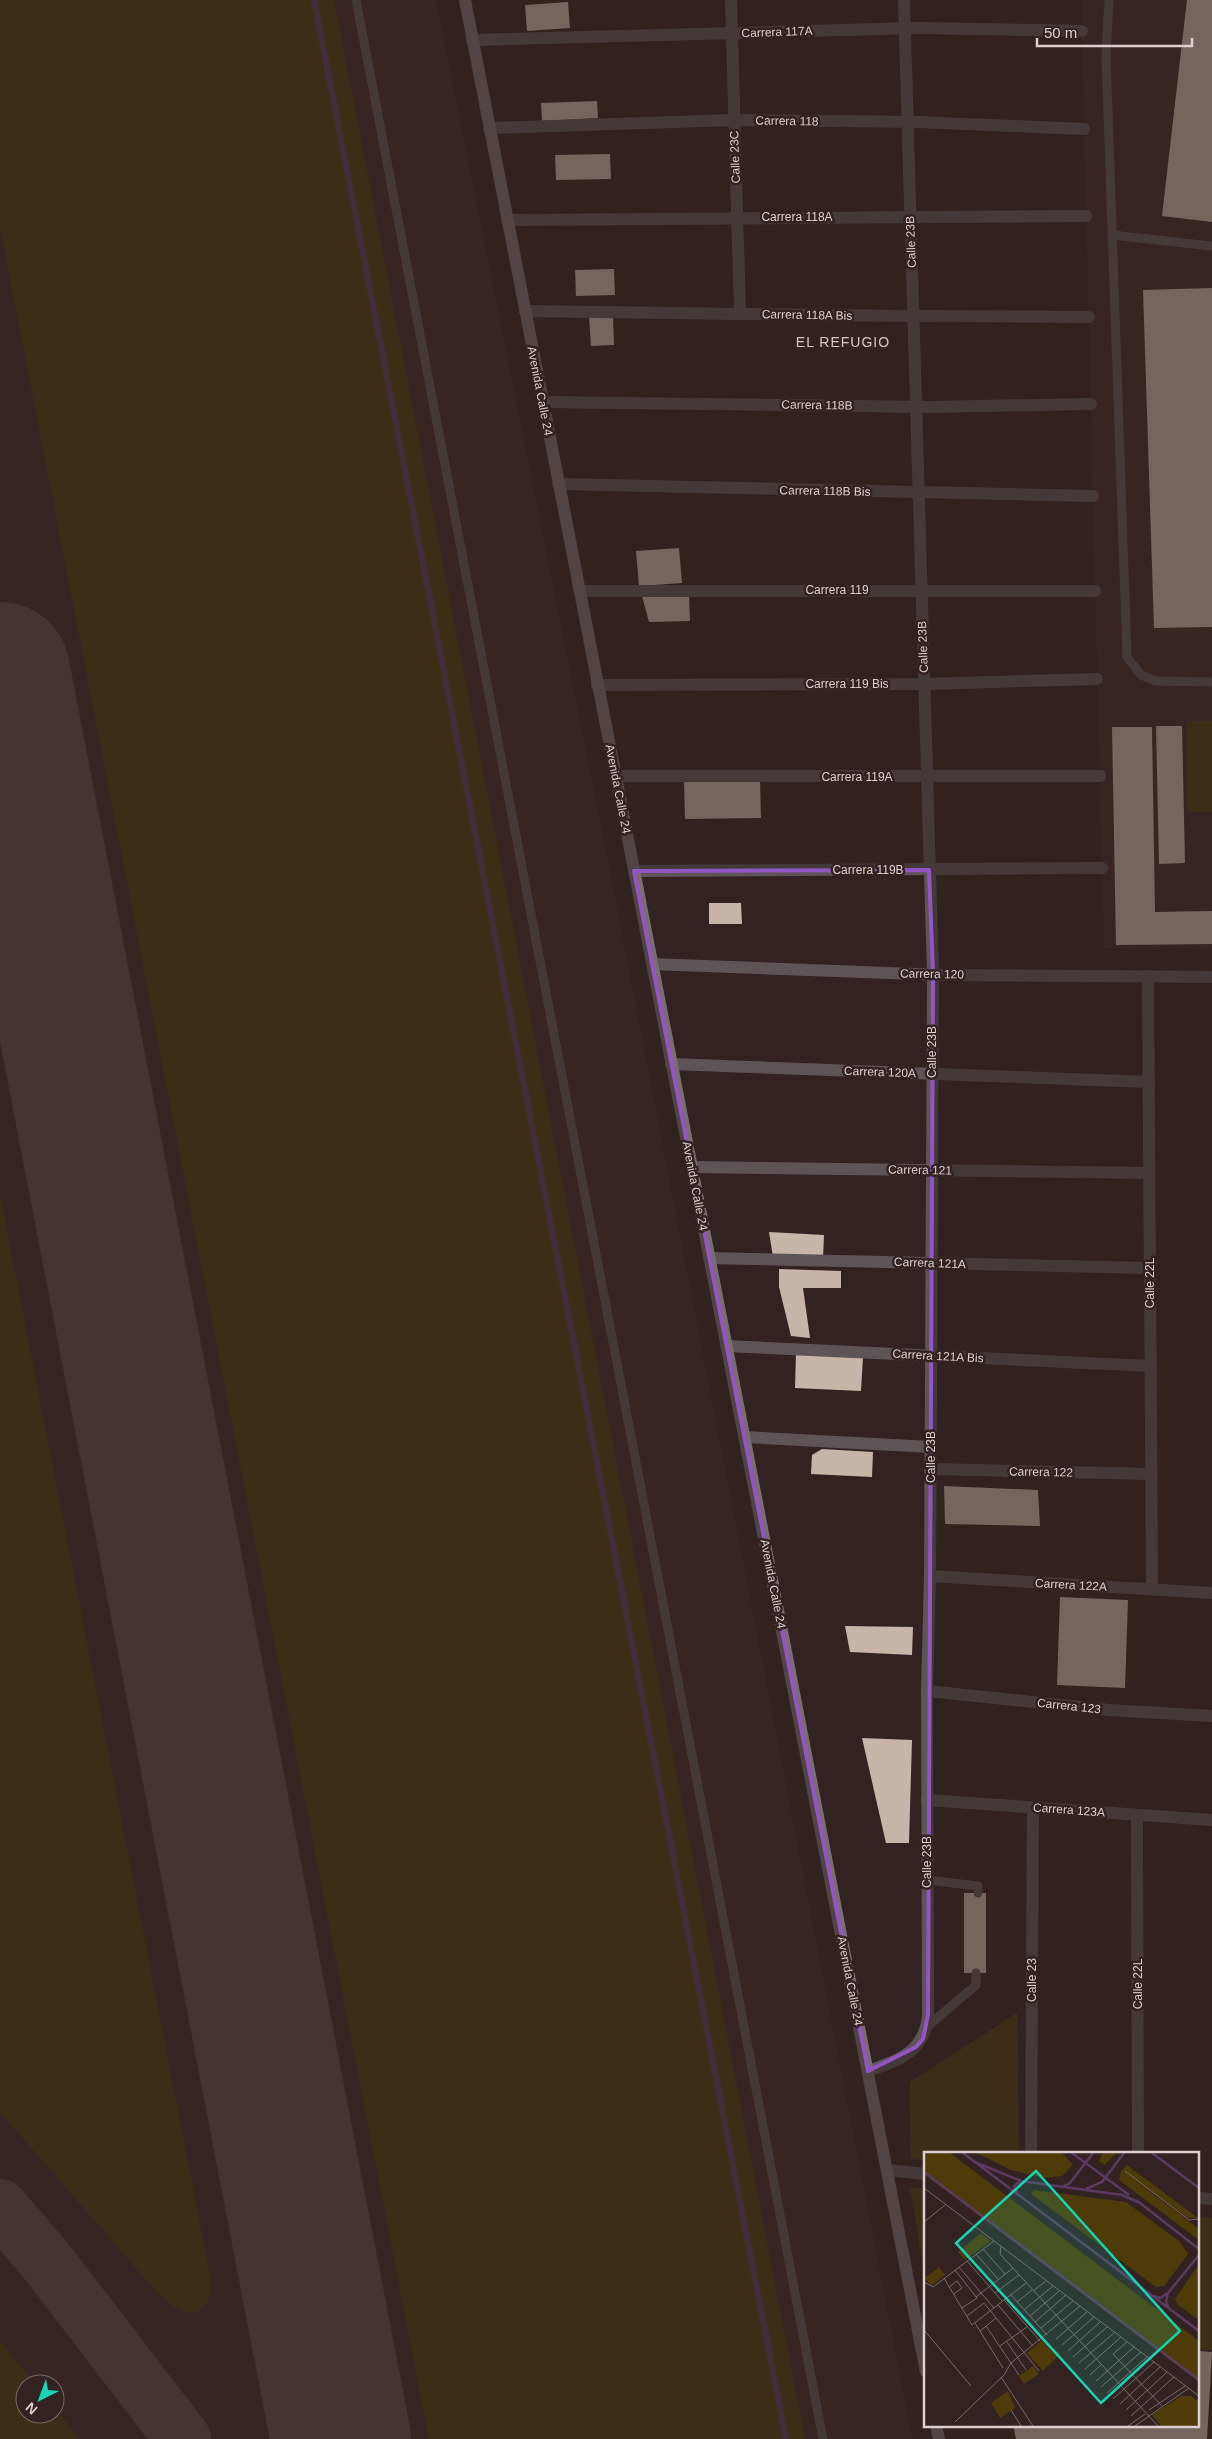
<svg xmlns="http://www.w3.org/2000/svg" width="1212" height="2439" viewBox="0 0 1212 2439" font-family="Helvetica,sans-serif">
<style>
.built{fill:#3f2826;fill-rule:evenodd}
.green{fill:#4f3b09}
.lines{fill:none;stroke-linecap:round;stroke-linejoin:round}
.stream{stroke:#5c3961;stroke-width:6}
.taxiway{stroke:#5a4b4a;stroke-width:56}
.runway{stroke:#5a4b4a;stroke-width:140}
.building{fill:#c7b5aa}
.service{stroke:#5c5457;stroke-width:9}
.pedestrian{stroke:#5c5457;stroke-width:12}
.minor{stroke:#5c5457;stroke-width:12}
.tertiary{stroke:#5c5457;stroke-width:12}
.secondary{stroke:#796d71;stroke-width:12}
.marked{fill:none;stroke:#9355c3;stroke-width:4;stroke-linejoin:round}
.labels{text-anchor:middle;stroke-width:5;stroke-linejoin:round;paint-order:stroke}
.street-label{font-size:12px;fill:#dbd0cf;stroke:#322221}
.neighbourhood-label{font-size:14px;letter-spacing:1px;fill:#dac4c2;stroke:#322221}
.inset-river{fill:none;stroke:#5c3961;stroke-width:2.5}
.inset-road{fill:none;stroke:#766867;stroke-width:1}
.view{fill:#17d5b2;fill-opacity:0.15;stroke:#17d5b2;stroke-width:2.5}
.inset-edge{fill:none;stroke:#dbd0cf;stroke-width:2.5}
</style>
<rect width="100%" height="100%" fill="#322221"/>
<g class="built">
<path d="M 0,0 L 436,0 L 610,872 L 912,2439 L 0,2439 ZM 25,2384 L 55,2384 L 55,2414 L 25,2414 Z"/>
<polygon points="1081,0 1212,0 1212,949 1104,948"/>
</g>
<g class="green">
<polygon points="0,0 334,0 805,2439 429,2439 0,227"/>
<rect x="1187" y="721" width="25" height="91"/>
<path d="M 0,1195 L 211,2281 L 208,2301 C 194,2325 171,2306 157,2292 L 0,2112 Z"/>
<polygon points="1017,2013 1019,2153 926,2153 926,2160 911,2159 910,2082"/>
<polygon points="910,2187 926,2189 926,2284"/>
<polygon points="1198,2217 1212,2218 1212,2350 1198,2349"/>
<polygon points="0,2342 36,2384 25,2384 25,2414 55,2414 55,2408 79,2439 0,2439"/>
</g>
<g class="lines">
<polyline class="stream" points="314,0 786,2439"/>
<g class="taxiway">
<polyline points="0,2207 47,2262 183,2439"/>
<polyline points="319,2439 328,2372"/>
</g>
<polyline class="runway" points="0,672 341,2439"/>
</g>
<g class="building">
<polygon points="1187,0 1212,0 1212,222 1162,216"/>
<polygon points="568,2 570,28 527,31 525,5"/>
<polygon points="597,101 598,118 542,121 541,103"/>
<polygon points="610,154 611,179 556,180 555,155"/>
<polygon points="614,269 615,295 576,296 575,270"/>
<polygon points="1212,288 1212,627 1154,628 1143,290"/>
<polygon points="613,316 614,345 591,346 589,317"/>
<polygon points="679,548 682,583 639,586 636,551"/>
<polygon points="689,595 690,621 649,622 642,596"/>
<polygon points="1156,726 1182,726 1185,863 1159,864"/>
<polygon points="1112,727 1152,727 1155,912 1212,911 1212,944 1116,945"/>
<polygon points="760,779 761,818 685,819 684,780"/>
<polygon points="709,903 741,903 742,924 709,924"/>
<polygon points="769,1232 824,1235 823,1259 773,1257"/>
<polygon points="779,1269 841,1271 841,1288 803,1288 810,1338 791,1336 779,1287"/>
<polygon points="796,1353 863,1357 861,1391 795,1388"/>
<polygon points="822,1449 873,1452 872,1477 811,1474 812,1455"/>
<polygon points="944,1486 1038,1490 1040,1526 945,1524"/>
<polygon points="1060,1597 1128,1600 1125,1688 1057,1685"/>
<polygon points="845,1626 913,1627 912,1655 850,1652"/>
<polygon points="862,1738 912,1740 909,1843 886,1843"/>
<rect x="964" y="1893" width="22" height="80"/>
<polygon points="1198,2351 1212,2352 1207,2439 1016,2439 1013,2425 1198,2425"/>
</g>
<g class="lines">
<g class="service">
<polyline points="356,0 823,2439"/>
<polyline points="1109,0 1106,55 1127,657 1141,675 1156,681 1212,682"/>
<polyline points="1112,235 1212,246"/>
<polyline points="927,1880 978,1886 978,1893"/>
<polyline points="927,2027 976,1985 976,1973"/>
</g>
<polyline class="pedestrian" points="740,314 913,316"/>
<g class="minor">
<polyline points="472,40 918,28 1082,31"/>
<polyline points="489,128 734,120 919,122 1084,129"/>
<polyline points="507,220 1086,216"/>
<polyline points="525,311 740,314 731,0"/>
<polyline points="913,316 1089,317"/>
<polyline points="542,402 929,407 1091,404"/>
<polyline points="558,484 1093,496"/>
<polyline points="579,591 1095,591"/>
<polyline points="597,685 924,684 1097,679"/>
<polyline points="615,776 1100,776"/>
<polyline points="634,871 1102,868"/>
<polyline points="1148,976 1152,1589"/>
<polyline points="671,1064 1149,1082"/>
<polyline points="691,1167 1149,1173"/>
<polyline points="709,1258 1150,1268"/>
<polyline points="726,1346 1150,1366"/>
<polyline points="744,1437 931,1447"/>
<polyline points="930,1469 1151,1474"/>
<polyline points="930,1576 1212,1593"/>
<polyline points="927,1691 1109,1710 1212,1716"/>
<polyline points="927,1800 1212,1820"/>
<polyline points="1137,1815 1138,2153"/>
<polyline points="1031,2153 1033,1808"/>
<polyline points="887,2170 926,2174"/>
<polyline points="1198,2198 1212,2199"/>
</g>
<g class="tertiary">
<polyline points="652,964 942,975 1212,977"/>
<path d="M 868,2071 C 899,2060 925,2052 928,2015 L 927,1691 L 930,1576 L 933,974 L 904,0"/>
</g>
<g class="secondary">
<polyline points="465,0 926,2372"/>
<polyline points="936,2425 939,2439"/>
</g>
</g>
<path d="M0 0H1212V2439H0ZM 929,870 L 933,974 L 928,2015 L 923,2039 L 916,2047 L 868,2071 L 634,871 Z" fill="#322221" fill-opacity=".55" fill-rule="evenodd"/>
<path class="marked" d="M 929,870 L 933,974 L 928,2015 L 923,2039 L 916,2047 L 868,2071 L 634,871 Z"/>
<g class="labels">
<g class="street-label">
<text transform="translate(777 32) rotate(-2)" y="4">Carrera 117A</text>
<text transform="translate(787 121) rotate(1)" y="4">Carrera 118</text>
<text transform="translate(735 157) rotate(-92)" y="4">Calle 23C</text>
<text x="797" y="221">Carrera 118A</text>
<text transform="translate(911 242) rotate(-92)" y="4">Calle 23B</text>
<text transform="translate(807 315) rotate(1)" y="4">Carrera 118A Bis</text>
<text transform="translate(540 391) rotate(79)" y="4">Avenida Calle 24</text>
<text transform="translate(817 405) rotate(1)" y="4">Carrera 118B</text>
<text transform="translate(825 491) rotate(1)" y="4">Carrera 118B Bis</text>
<text x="837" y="594">Carrera 119</text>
<text transform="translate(923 647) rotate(-92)" y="4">Calle 23B</text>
<text x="847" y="688">Carrera 119 Bis</text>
<text x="857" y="781">Carrera 119A</text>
<text transform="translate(618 789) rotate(79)" y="4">Avenida Calle 24</text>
<text x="868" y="874">Carrera 119B</text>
<text transform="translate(932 974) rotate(1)" y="4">Carrera 120</text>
<text transform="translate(932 1052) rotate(-90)" y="4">Calle 23B</text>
<text transform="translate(880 1072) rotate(2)" y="4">Carrera 120A</text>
<text transform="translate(920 1170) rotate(1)" y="4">Carrera 121</text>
<text transform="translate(695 1186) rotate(79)" y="4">Avenida Calle 24</text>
<text transform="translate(930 1263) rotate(2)" y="4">Carrera 121A</text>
<text transform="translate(1150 1283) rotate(-90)" y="4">Calle 22L</text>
<text transform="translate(938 1356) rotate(3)" y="4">Carrera 121A Bis</text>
<text transform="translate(931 1457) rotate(-90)" y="4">Calle 23B</text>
<text transform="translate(1041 1472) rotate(1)" y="4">Carrera 122</text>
<text transform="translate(773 1584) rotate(79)" y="4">Avenida Calle 24</text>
<text transform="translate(1071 1585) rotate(3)" y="4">Carrera 122A</text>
<text transform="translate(1069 1706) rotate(6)" y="4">Carrera 123</text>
<text transform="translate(1069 1810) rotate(4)" y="4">Carrera 123A</text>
<text transform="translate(927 1862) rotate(-90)" y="4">Calle 23B</text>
<text transform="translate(1032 1980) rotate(-90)" y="4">Calle 23</text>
<text transform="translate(850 1981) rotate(79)" y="4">Avenida Calle 24</text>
<text transform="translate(1138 1984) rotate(-90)" y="4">Calle 22L</text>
</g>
<g class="neighbourhood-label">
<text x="843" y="347">EL REFUGIO</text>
</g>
</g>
<g transform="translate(924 2152)">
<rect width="275" height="275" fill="#322221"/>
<path d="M 0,1 L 26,1 L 275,189 L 275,230 L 0,22 ZM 53,1 L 138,1 L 149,13 L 138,24 L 120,26 L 87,18 ZM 179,1 L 192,1 L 181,13 L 175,9 ZM 203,13 L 274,66 L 264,66 L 200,20 L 275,77 L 275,88 L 195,28 L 197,19 ZM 110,38 L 202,50 L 255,89 L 264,102 L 240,134 L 232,135 L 107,42 ZM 57,81 L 67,89 L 41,108 L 34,100 ZM 275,112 L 275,168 L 254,153 L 251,147 ZM 15,115 L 21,123 L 7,134 L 1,126 ZM 118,188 L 127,199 L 130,196 L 136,202 L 119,219 L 103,201 ZM 109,214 L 115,222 L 100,232 L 95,224 ZM 84,239 L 91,256 L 76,266 L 67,251 ZM 257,244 L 267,244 L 275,250 L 275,274 L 237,274 L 228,263 Z" fill="#4f3b09"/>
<path class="inset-river" d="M 39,1 L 275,179M 148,1 L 205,43M 228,1 L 275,36M 51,10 L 97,29 L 198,43 L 214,50M 0,20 L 275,228M 138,35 L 146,31 L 169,1M 162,37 L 178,30 L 200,1M 94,43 L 90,34 L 97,29M 212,48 L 275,97M 229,144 L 237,146 L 243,141M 245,157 L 242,150 L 244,141 L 275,103"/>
<path class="inset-road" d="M 201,19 L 265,68 L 275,67M 0,36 L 275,244M 0,70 L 21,53M 77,94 L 76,102 L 234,274M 59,97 L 81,122M 52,102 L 74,127M 43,109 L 78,149M 35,115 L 70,156M 31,118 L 53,146 L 38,156M 20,126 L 48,173 L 102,131M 0,130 L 9,135 L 70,89M 25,135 L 33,129 L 38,136 L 30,142M 109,139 L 122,129M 71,141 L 95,123M 87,143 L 123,183M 52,145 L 89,116M 80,148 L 116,189M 93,150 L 108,138M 74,153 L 109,194M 100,158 L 129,134M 43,164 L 60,151 L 115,219M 106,164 L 135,139M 111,170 L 142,143M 51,171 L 79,216M 62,174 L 95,223M 117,176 L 149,149M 0,178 L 47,234M 56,179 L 72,166M 132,187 L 163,160M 83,190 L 102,218M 203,190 L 189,202 L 238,254M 138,193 L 170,165M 76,194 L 103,175M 144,199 L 176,170M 149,205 L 183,175M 155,211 L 191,180M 161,217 L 197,185M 166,223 L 178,212M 77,225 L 109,274M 172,229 L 210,195M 177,235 L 217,200M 183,241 L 223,205M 189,247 L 230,210M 196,252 L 236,215M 87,258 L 97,274M 202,258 L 243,220M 225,258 L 261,234M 207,264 L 250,225M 31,270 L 80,223 L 87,211 L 156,154M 204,274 L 221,262M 211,274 L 265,236"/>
<path class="view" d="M 112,19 L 256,179 L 177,251 L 32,91 Z"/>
<rect width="275" height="275" class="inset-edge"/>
</g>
<g transform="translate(40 2399) rotate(222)"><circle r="24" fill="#322221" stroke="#766867"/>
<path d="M0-4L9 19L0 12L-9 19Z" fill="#17d5b2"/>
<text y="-8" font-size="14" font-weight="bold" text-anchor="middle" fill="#dbd0cf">N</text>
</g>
<path d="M1037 38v8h155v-8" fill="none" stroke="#dbd0cf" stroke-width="2.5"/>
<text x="1044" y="38" font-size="15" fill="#dbd0cf" stroke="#322221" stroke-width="4" paint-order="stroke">50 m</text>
</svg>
